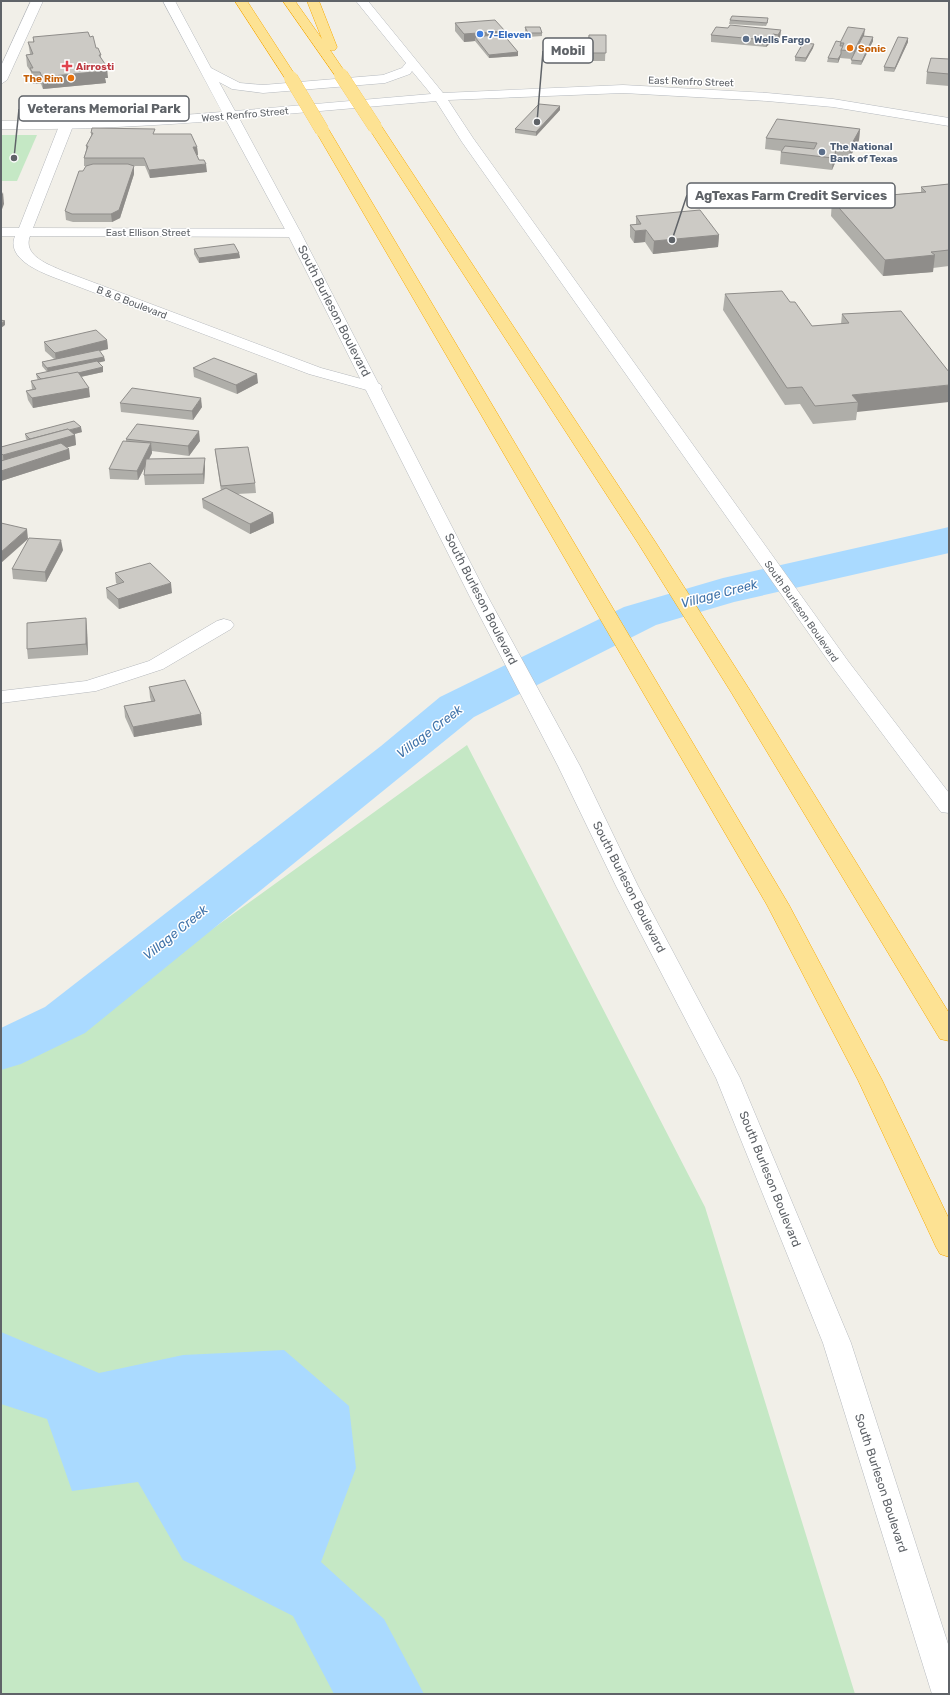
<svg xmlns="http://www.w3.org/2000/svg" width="950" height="1695" viewBox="0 0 950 1695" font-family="Rubik,sans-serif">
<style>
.green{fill:#c5e8c5}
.water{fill:#aadaff}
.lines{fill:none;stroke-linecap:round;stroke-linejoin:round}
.river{fill:#aadaff;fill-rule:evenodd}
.street-casing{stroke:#b5b8bc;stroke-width:1}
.secondary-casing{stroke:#b6babf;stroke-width:1}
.highway-casing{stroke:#f9ab00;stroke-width:1}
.street{fill:#fff;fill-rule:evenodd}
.secondary{fill:#fff;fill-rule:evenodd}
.highway{fill:#fde293;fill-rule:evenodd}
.highway-bridge-casing{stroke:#f9ab00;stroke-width:14;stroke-linecap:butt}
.highway-bridge{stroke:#fde293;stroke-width:14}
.wall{fill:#afaea9}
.shaded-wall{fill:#8f8d8a}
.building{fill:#cccac5;stroke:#8f8d8a}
.shop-dot{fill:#3f7fe0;stroke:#fff;stroke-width:1.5}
.service-dot{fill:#5c6f8a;stroke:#fff;stroke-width:1.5}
.food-dot{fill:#e8710a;stroke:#fff;stroke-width:1.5}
.health-dot{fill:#e0444e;stroke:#fff;stroke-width:1.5}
.labels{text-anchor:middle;stroke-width:3;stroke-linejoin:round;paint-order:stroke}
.far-shop-label{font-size:10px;font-weight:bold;fill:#366cbe;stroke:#fff;text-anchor:start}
.far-service-label{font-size:10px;font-weight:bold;fill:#4e5e75;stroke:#fff;text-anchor:start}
.far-food-label{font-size:10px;font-weight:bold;fill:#c56008;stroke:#fff;text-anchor:start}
.far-health-label{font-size:10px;font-weight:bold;fill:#be3a42;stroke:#fff;text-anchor:start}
.far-street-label{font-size:10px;fill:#5f6368;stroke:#fff}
.street-label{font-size:12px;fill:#5f6368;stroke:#fff}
.water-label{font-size:13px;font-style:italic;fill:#4174aa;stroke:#fff}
.leader{fill:none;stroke:#5f6368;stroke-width:1.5}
.callout-dot{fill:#5f6368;stroke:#fff;stroke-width:1.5}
.callout{fill:#fff;stroke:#5f6368;stroke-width:1.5}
.callout-label{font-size:13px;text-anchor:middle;font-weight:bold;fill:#5f6368}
</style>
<rect width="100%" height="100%" fill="#f1efe8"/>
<g class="green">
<polygon points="1,135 37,135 17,181 1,181"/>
<polygon points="467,745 705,1207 855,1694 1,1694 1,1063 67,1034"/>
</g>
<polygon class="water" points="1,1332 99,1373 183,1355 284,1350 349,1406 356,1468 321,1562 384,1619 424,1694 334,1694 293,1616 183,1560 138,1482 72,1491 47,1419 1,1404"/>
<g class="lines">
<polygon class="river" points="949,527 949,553 734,602 656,625 474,717 85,1033 21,1064 1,1070 1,1028 45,1007 381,746 440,697 624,607 723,578"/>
<defs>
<g id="street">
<polygon points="31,1 43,1 7,80 1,84 1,66"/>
<path d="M 66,122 L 71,123 L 73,126 L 33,228 L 294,229 L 299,230 L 301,233 L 299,236 L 294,237 L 30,236 C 22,256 50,265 63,271 L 321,368 L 380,384 L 382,387 L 380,390 L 374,392 L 309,374 L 53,277 C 38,271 6,258 15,236 L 1,236 L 1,228 L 19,228 L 59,126 L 61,123 Z"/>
<polygon points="224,619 231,621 234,625 231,629 163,669 96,691 1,703 1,691 86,681 149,661 217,621"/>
</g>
<path id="secondary" d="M 163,1 L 175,1 L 211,68 L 240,83 L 263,85 L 383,75 L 402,68 L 406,63 L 356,1 L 368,1 L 443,93 L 623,85 L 767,93 L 833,99 L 949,118 L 949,126 L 833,107 L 767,101 L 623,93 L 448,100 L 473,138 L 848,661 L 949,793 L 949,813 L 941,812 L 834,669 L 462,142 L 436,101 L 239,118 L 301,233 L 488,597 L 580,766 L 638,886 L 740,1078 L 851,1343 L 949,1647 L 949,1694 L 932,1694 L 823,1343 L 716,1078 L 616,886 L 558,766 L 470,597 L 287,233 L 226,120 C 151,126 77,130 1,129 L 1,121 C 75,122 148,118 222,112 ZM 412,71 L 431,94 L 235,111 L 219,82 L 232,89 L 263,93 L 385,83 L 410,74 Z"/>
<g id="highway">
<polygon points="235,1 247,1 297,78 295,81 287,81"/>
<polygon points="283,1 295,1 322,39 307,1 319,1 337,47 335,50 330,50 347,75 345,78 337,78"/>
<polygon points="375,123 380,124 382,127 656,543 751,692 949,1013 949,1041 940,1039 731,692 638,543 368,127 370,124"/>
<polygon points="322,126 327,127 329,130 789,905 882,1080 949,1219 949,1257 940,1254 936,1247 858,1080 767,905 315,130 317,127"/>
</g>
</defs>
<use href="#street" class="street-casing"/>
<use href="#secondary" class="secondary-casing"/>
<use href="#highway" class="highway-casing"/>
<use href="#street" class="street"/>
<use href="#secondary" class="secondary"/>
<use href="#highway" class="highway"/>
<defs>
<g id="highway-bridge">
<polyline points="341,75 375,127"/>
<polyline points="291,78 322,130"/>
</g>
</defs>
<use href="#highway-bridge" class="highway-bridge-casing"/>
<use href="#highway-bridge" class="highway-bridge"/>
</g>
<g class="wall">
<polygon points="730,20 768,22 766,26 729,24"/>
<polygon points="455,23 505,37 518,52 518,56 489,58 475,41 464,42 455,31"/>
<polygon points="525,27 542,33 542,36 528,37 525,31"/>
<polygon points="728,28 781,30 780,37 778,42 772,42 766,47 711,42 711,35"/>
<polygon points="589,35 606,35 605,61 588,61"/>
<polygon points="864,36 873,37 873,41 861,65 851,64 852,59 840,58 838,63 827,62 828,58 841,42"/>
<polygon points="33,37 96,48 101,55 101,58 108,78 105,78 106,83 43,89 41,84 33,84 31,79 31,72 27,66 26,55 30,54 28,42 33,42"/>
<polygon points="908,38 908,42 894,72 884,71 884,67"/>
<polygon points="814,44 813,48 805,62 795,61 795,57"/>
<polygon points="949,59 949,86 926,84 927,72"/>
<polygon points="560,106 560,110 536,136 515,133 515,129"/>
<polygon points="860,129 859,140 849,159 836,158 835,163 832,170 780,164 781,151 765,149 766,138"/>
<polygon points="91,133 155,134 197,147 198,155 197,155 199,160 207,172 150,178 145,166 133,166 134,174 120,218 112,222 73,222 66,220 65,211 86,166 84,166 84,158 86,150 86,146 91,136"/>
<polygon points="949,184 949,266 933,268 933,272 883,276 831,216 832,200 921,192 921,187"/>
<polygon points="636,216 719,235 718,247 653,254 645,242 634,243 630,237 630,225 636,224"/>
<polygon points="194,249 239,253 240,258 199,263 194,254"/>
<polygon points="725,294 790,302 812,326 841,324 842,314 901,311 857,412 856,420 813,424 800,404 785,405 723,310"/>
<polygon points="107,340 108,349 99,351 104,357 105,361 98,363 103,367 103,372 81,377 90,397 33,408 28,400 26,391 32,389 31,381 38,380 37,378 36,374 47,372 42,366 42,362 54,359 45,351 44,342"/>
<polygon points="193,368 258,383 237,394 194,377"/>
<polygon points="120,403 202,407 193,420 121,412"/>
<polygon points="82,432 74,434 75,435 76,445 67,447 69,449 70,459 1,481 1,447 27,440 26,439 25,434"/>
<polygon points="126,439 200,441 189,456 152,451 152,453 149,459 205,468 204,484 145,485 144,475 145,467 138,480 110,479 109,469 126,442"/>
<polygon points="215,449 255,483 256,493 237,494 273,513 274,523 250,534 203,508 202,499 221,491 216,458"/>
<polygon points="63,550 46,582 13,579 12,569"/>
<polygon points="115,573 172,593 119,609 107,598 106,588 117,584 116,583"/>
<polygon points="86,618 87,629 88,655 28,659 27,649"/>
<polygon points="149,687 202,725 134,737 125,717 124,706 151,701 150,697"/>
</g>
<g class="shaded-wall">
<polygon points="865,29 864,36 853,59 854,51"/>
<polygon points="781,30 780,37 778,42 778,35"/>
<polygon points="505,31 505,38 475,37 475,41 464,42 464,34"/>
<polygon points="773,34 772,42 766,47 766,40"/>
<polygon points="873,37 873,41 861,65 862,61"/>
<polygon points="908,38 908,42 894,72 895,68"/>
<polygon points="814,44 813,48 805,62 806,58"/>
<polygon points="518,52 518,56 489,58 489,55"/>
<polygon points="841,54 840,58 838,63 838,59"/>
<polygon points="107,67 108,78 105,78 106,83 43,89 42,77"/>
<polygon points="560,106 560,110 536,136 536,132"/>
<polygon points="860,129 859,140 849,159 850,147"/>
<polygon points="834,146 833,157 836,151 835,163 832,170 833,158 832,150"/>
<polygon points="193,147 197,147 198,155 194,155"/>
<polygon points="206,164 207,172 150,178 149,170"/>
<polygon points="134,166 134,174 120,218 112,222 111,214"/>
<polygon points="3,192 4,204 1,212 1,196"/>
<polygon points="646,230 645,242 634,243 635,231"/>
<polygon points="719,235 718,247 653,254 654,241"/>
<polygon points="239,253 240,258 199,263 199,258"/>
<polygon points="935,255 933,272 883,276 885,260"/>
<polygon points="5,321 5,325 1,328 1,323"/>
<polygon points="107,340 108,349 56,362 55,353"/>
<polygon points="104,357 105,361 48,373 47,368"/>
<polygon points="103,367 103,372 42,385 42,380"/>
<polygon points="257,374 258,383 237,394 236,385"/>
<polygon points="949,385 949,402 857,412 858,402 852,395"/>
<polygon points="89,388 90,397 33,408 32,398"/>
<polygon points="201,398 202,407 193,420 192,411"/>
<polygon points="81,427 82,432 32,445 31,440"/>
<polygon points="199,431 200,441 189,456 188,446"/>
<polygon points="75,435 76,445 4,465 3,455"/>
<polygon points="151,443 152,453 138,480 137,471"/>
<polygon points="69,449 70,459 1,481 1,471"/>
<polygon points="205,458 205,468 204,484 203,474"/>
<polygon points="273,513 274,523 250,534 250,524"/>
<polygon points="27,529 28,539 1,563 1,552"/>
<polygon points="61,540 63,550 46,582 45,572"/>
<polygon points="171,583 172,593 119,609 118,599"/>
<polygon points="86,618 87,629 88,655 86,644"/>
<polygon points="201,714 202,725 134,737 133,727"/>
</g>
<g class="building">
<polygon points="732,16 768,18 767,23 730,20"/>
<polygon points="495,20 505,31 464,34 455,23"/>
<polygon points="730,25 781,30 778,35 773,34 766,40 711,35 716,27 728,28"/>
<polygon points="525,27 540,27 542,33 528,33"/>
<polygon points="848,27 865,29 854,51 841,50 844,43 840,43"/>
<polygon points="88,32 90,37 93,36 96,48 98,48 101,55 99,55 107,67 104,67 105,71 42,77 40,72 32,72 30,68 33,68 26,55 33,54 28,42 34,42 33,37"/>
<polygon points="503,34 518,52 489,55 475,37"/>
<polygon points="589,35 606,35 606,53 588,53"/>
<polygon points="863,36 873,37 862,61 851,60"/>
<polygon points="898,37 908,38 895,68 884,67"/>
<polygon points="836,41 841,42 840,46 843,46 841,50 841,54 838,59 828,58"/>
<polygon points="803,43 814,44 806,58 795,57"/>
<polygon points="931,58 949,59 949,74 927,72"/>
<polygon points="539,104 560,106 536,132 515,129"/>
<polygon points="777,119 860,129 850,147 834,146 832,150 836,151 833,158 781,152 785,146 814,149 817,143 766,138"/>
<polygon points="92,128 155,129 153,134 191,134 197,147 193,147 199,160 204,160 206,164 149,170 144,158 84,158 88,146 86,146 93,133 91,133"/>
<polygon points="93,164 128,164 134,166 119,210 111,214 72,214 65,211 79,171 83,171 86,166"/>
<polygon points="949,184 949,250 931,252 935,255 885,260 832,200 926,192 921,187"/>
<polygon points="700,210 719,235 654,241 646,230 635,231 630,225 641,224 636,216"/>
<polygon points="234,244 239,253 199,258 194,249"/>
<polygon points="782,291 790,302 795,302 812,326 849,323 842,314 901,311 949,372 949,385 852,395 858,402 815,406 802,387 787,388 725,294"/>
<polygon points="1,320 5,321 1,323"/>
<polygon points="96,330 107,340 55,353 44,342"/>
<polygon points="99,350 104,357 47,368 42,362"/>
<polygon points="214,358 257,374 236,385 193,368"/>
<polygon points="97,361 103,367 78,373 41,379 36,374"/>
<polygon points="78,372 89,388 32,398 26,391 36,389 31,381"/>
<polygon points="132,388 201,398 192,411 120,403"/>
<polygon points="74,421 81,427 69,430 68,429 30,439 25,434"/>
<polygon points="137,424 199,431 188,446 126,439"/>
<polygon points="68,429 75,435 3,455 1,453 1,447"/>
<polygon points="123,441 151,443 137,471 109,469"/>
<polygon points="61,443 69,449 1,471 1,461"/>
<polygon points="248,447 255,483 221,486 215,449"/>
<polygon points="205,458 203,474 144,475 146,459"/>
<polygon points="226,488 273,513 250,524 202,499"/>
<polygon points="1,523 27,529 1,552"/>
<polygon points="29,538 61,540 45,572 12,569"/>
<polygon points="150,563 171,583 118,599 106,588 124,582 115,573"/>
<polygon points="86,618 86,644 27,649 27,623"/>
<polygon points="185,680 201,714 133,727 124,706 155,701 149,687"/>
</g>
<circle class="shop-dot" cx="480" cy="34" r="4"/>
<g class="service-dot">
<circle cx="746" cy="39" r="4"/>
<circle cx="822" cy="152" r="4"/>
</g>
<g class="food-dot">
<circle cx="850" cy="48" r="4"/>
<circle cx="71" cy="78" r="4"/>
</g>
<path class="health-dot" d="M65 60h4v4h4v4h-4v4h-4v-4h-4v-4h4z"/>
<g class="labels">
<g class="far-shop-label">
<text x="488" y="38">7-Eleven</text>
</g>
<g class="far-service-label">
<text x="754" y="43">Wells Fargo</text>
<text x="830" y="150">The National<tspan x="830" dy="12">Bank of Texas</tspan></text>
</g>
<g class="far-food-label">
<text x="858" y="52">Sonic</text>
<text x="63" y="82" text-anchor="end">The Rim</text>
</g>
<g class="far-health-label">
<text x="76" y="70">Airrosti</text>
</g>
<g class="far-street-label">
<text transform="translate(691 81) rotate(2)" y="4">East Renfro Street</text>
<text transform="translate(245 114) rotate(-5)" y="4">West Renfro Street</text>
<text x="148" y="236">East Ellison Street</text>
<text transform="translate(132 302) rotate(21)" y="4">B &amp; G Boulevard</text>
<text transform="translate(802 611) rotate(55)" y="4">South Burleson Boulevard</text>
</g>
<g class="street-label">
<text transform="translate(334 311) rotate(63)" y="4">South Burleson Boulevard</text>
<text transform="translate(481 599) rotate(63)" y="4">South Burleson Boulevard</text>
<text transform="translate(629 887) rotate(63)" y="4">South Burleson Boulevard</text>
<text transform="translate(770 1179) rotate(68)" y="4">South Burleson Boulevard</text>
<text transform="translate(881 1483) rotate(72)" y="4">South Burleson Boulevard</text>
</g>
<g class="water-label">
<text transform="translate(719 593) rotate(-15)" y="5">Village Creek</text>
<text transform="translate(429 731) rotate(-37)" y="5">Village Creek</text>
<text transform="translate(175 932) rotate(-39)" y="5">Village Creek</text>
</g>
</g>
<path class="leader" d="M537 122L543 51M14 158L19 109M672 240L687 195"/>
<g class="callout-dot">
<circle cx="537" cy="122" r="4"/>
<circle cx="14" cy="158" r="4"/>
<circle cx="672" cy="240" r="4"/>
</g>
<g class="callout">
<rect x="543" y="38" width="50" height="25" rx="4"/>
<rect x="19" y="96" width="170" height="25" rx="4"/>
<rect x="687" y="183" width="208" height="25" rx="4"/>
</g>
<g class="callout-label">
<text x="568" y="55">Mobil</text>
<text x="104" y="113">Veterans Memorial Park</text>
<text x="791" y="200">AgTexas Farm Credit Services</text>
</g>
<rect width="950" height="1695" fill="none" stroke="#5f6368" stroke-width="4"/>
</svg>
